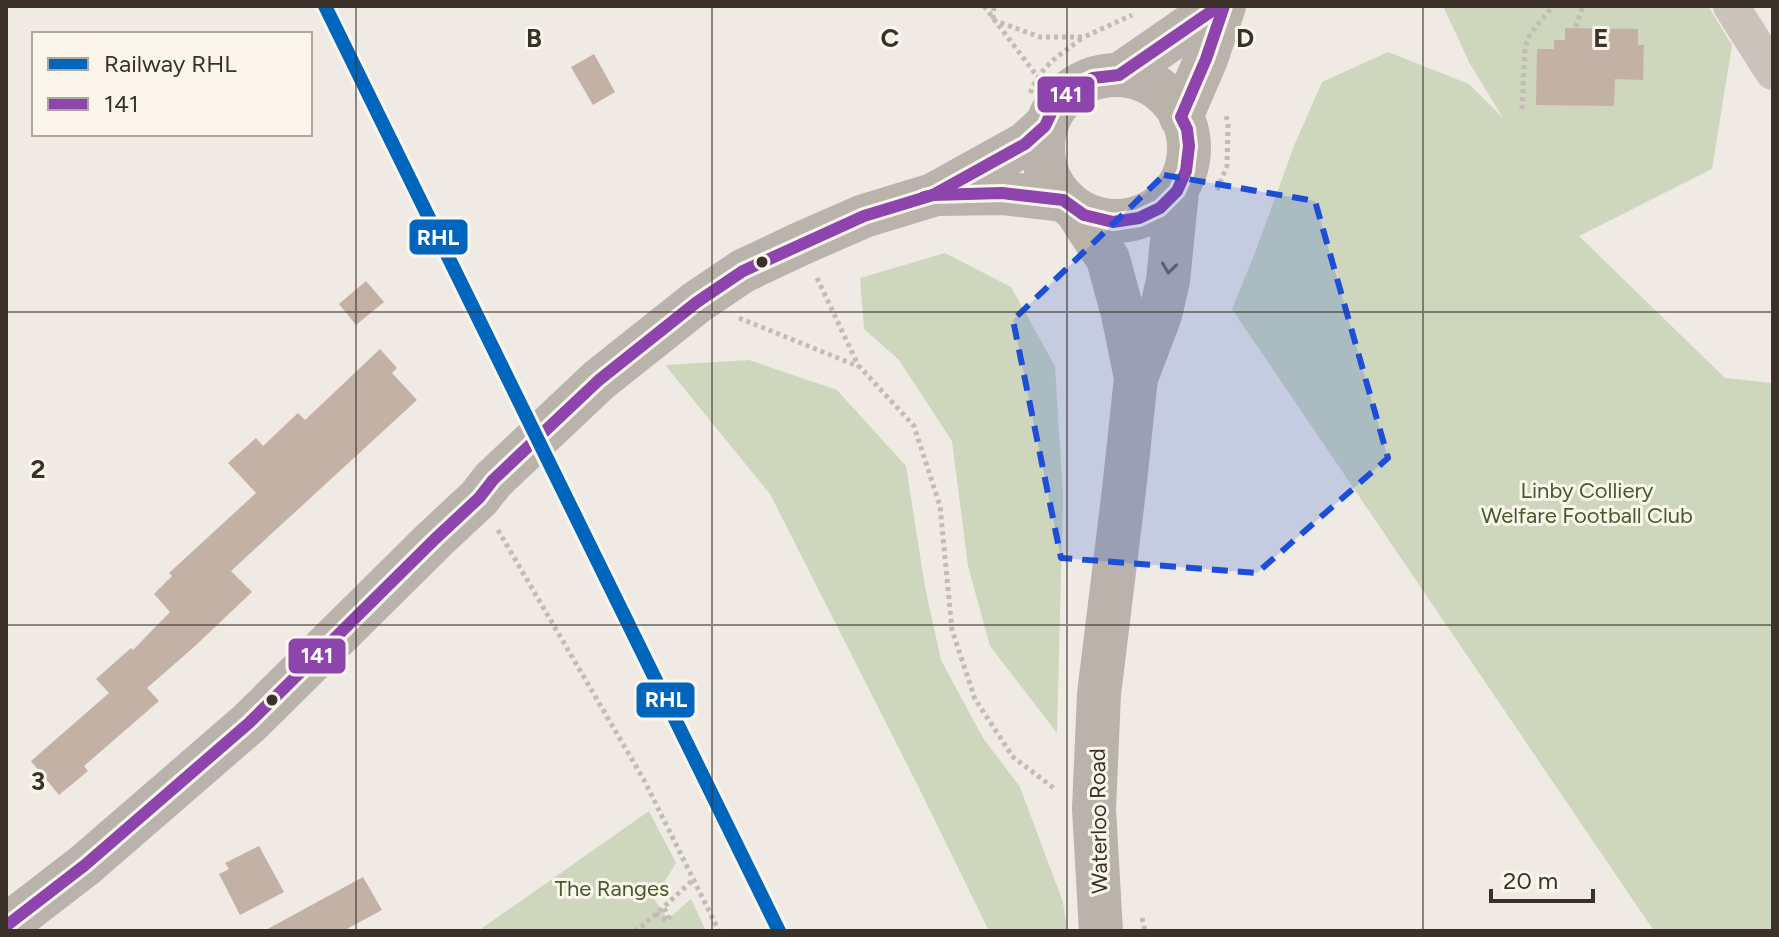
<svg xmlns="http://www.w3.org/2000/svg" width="1779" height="937" viewBox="0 0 1779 937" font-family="Figtree,sans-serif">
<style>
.green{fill:#ced6bd}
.building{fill:#c4b1a5}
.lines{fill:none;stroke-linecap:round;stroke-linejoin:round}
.path{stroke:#c2bcb4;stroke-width:5;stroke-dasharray:4 4;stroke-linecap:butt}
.street{stroke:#c9c3bc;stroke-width:36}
.secondary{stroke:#b9b3ac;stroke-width:44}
.bus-1-casing{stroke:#fbf6ec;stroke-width:18}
.bus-1{stroke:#8e44ad;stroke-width:12}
.rail-1-casing{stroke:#fbf6ec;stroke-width:20}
.rail-1{stroke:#0065bd;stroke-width:14}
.oneway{stroke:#6d655d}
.marked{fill:#1d4ed8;fill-opacity:0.2;stroke:#1d4ed8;stroke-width:6;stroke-dasharray:16 10;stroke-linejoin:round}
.grid{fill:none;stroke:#3b3129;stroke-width:2;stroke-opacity:0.55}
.bus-dot{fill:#3b3129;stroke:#fbf6ec;stroke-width:3}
.labels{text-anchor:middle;stroke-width:6;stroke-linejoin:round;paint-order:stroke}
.park-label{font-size:22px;fill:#445b2b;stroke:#fbf6ec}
.street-label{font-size:22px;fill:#3b3129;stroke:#fbf6ec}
.grid-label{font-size:26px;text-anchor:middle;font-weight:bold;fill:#3b3129;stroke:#fbf6ec;stroke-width:6;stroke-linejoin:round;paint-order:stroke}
.line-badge{stroke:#fbf6ec;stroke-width:3}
.badge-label{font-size:22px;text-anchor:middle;font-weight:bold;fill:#fff}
</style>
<rect width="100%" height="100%" fill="#efebe4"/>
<g class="green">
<polygon points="1443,6 1708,6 1732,45 1712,169 1579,236 1725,378 1773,383 1773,931 1654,931 1232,309 1256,250 1294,146 1322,82 1388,52 1469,84 1503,118 1470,64"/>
<polygon points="945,253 1011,287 1055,366 1063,495 1057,733 990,646 968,566 952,441 899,360 864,329 860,278"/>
<polygon points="749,360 837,390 906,466 925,587 941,660 983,738 1020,787 1063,902 1067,931 989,931 919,788 770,494 665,365"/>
<polygon points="649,811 676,863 654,899 668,919 691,899 706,931 478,931"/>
</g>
<g class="building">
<polygon points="1565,28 1638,29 1638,45 1644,45 1643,80 1615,79 1614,106 1536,105 1537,49 1554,49 1554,40 1565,40"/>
<polygon points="594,54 615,92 593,105 571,67"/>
<polygon points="366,281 384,302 356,325 339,304"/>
<polygon points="380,349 397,368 392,373 417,400 231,571 252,592 194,647 147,688 159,701 84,766 88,771 59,795 31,761 109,693 96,679 131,648 133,650 170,612 154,594 172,576 169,573 256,493 228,463 256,438 263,446 298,413 305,420"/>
<polygon points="259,846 284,892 240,915 219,874 229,869 225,863"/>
<polygon points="363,877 382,910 343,931 264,931"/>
</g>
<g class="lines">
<g class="path">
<polyline points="984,6 1037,76"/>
<polyline points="993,19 994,6"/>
<polyline points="993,20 1040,37 1084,37 1132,15"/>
<polyline points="1576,27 1583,6"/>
<path d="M 1030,93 C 1041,65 1061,54 1084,37"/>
<polyline points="1522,109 1525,47 1530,34 1553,6"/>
<polyline points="1217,190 1227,166 1228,125 1226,115"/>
<polyline points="817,278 859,367"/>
<polyline points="739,318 860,367 914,426 940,506 952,630 975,699 1013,757 1055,789"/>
<polyline points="498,530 644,780 719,931"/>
<polyline points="656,913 666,921 669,918 663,906"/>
<polyline points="1142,918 1145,931"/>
<polyline points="634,931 645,924 693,880"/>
</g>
<polyline class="street" points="1731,6 1773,72"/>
<g class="secondary">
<circle cx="1116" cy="148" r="73"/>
<polyline points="1119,75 1219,6"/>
<polyline points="1181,117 1206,59 1224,6"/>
<polyline points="939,194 1002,193 1063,200"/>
<polyline points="1076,210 1108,259 1123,314 1136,378"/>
<polyline points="6,926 85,865 249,723 435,539 479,498 493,480 599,380 697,302 743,271 800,244 864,216 933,195 1025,144 1045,126"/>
<polyline points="1101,931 1094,809 1099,694 1124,490 1136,378 1160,315 1168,281 1177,191"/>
</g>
<defs>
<g id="bus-1">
<polyline points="924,197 933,195 1025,144 1045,126 1055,105 1074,87 1093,78 1119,75 1219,6"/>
<polyline points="6,926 85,865 249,723 435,539 479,498 493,480 599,380 697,302 743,271 864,216 933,195 1002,193 1063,200 1084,215 1113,222 1139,218 1160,208 1177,191 1186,171 1189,146 1187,129 1181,117 1206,59 1224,6"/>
</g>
</defs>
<use href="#bus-1" class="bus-1-casing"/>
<use href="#bus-1" class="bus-1"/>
<defs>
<polyline id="rail-1" points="325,6 779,931"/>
</defs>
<use href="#rail-1" class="rail-1-casing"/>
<use href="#rail-1" class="rail-1"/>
</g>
<defs><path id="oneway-chevron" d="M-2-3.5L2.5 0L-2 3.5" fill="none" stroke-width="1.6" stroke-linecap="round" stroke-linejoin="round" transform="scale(2)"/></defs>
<use class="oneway" href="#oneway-chevron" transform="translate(1169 268) rotate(97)"/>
<path class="marked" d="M 1164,175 L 1315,201 L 1388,458 L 1257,573 L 1061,558 L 1013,320 Z"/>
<path class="grid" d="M 356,6 L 356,931M 712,6 L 712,931M 1067,6 L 1067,931M 1423,6 L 1423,931M 6,312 L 1773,312M 6,625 L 1773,625"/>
<g class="bus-dot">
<circle cx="762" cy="262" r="7"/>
<circle cx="272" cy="700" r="7"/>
</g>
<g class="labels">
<g class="park-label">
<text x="1587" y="498">Linby Colliery<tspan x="1587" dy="25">Welfare Football Club</tspan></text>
<text x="612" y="896">The Ranges</text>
</g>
<g class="street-label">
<text transform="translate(1098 821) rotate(-91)" y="8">Waterloo Road</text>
</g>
</g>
<g class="grid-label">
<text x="534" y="47">B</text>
<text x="890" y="47">C</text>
<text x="1245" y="47">D</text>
<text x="1601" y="47">E</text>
<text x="38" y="478">2</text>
<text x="38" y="790">3</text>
</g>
<g class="line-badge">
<rect x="1036" y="75" width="60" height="39" rx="8" fill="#8e44ad"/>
<rect x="408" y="218" width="61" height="38" rx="8" fill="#0065bd"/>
<rect x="287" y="637" width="60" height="38" rx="8" fill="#8e44ad"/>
<rect x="635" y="681" width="61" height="38" rx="8" fill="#0065bd"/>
</g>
<g class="badge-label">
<text x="1066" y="102">141</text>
<text x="438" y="245">RHL</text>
<text x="317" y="663">141</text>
<text x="666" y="707">RHL</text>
</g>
<rect width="1779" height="937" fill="none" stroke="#3b3129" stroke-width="16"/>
<rect x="32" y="32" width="280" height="104" fill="#fbf6ec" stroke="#aea79e" stroke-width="2"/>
<rect x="48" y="58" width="40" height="12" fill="#0065bd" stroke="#aea79e" stroke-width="2"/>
<text x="104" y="72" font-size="24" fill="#3b3129">Railway RHL</text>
<rect x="48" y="98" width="40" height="12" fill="#8e44ad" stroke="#aea79e" stroke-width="2"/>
<text x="104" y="112" font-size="24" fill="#3b3129">141</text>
<path d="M1491 889v12h102v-12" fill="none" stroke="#3b3129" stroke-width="4"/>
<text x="1503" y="889" font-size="24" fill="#3b3129" stroke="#fbf6ec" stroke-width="6" paint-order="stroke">20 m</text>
</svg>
